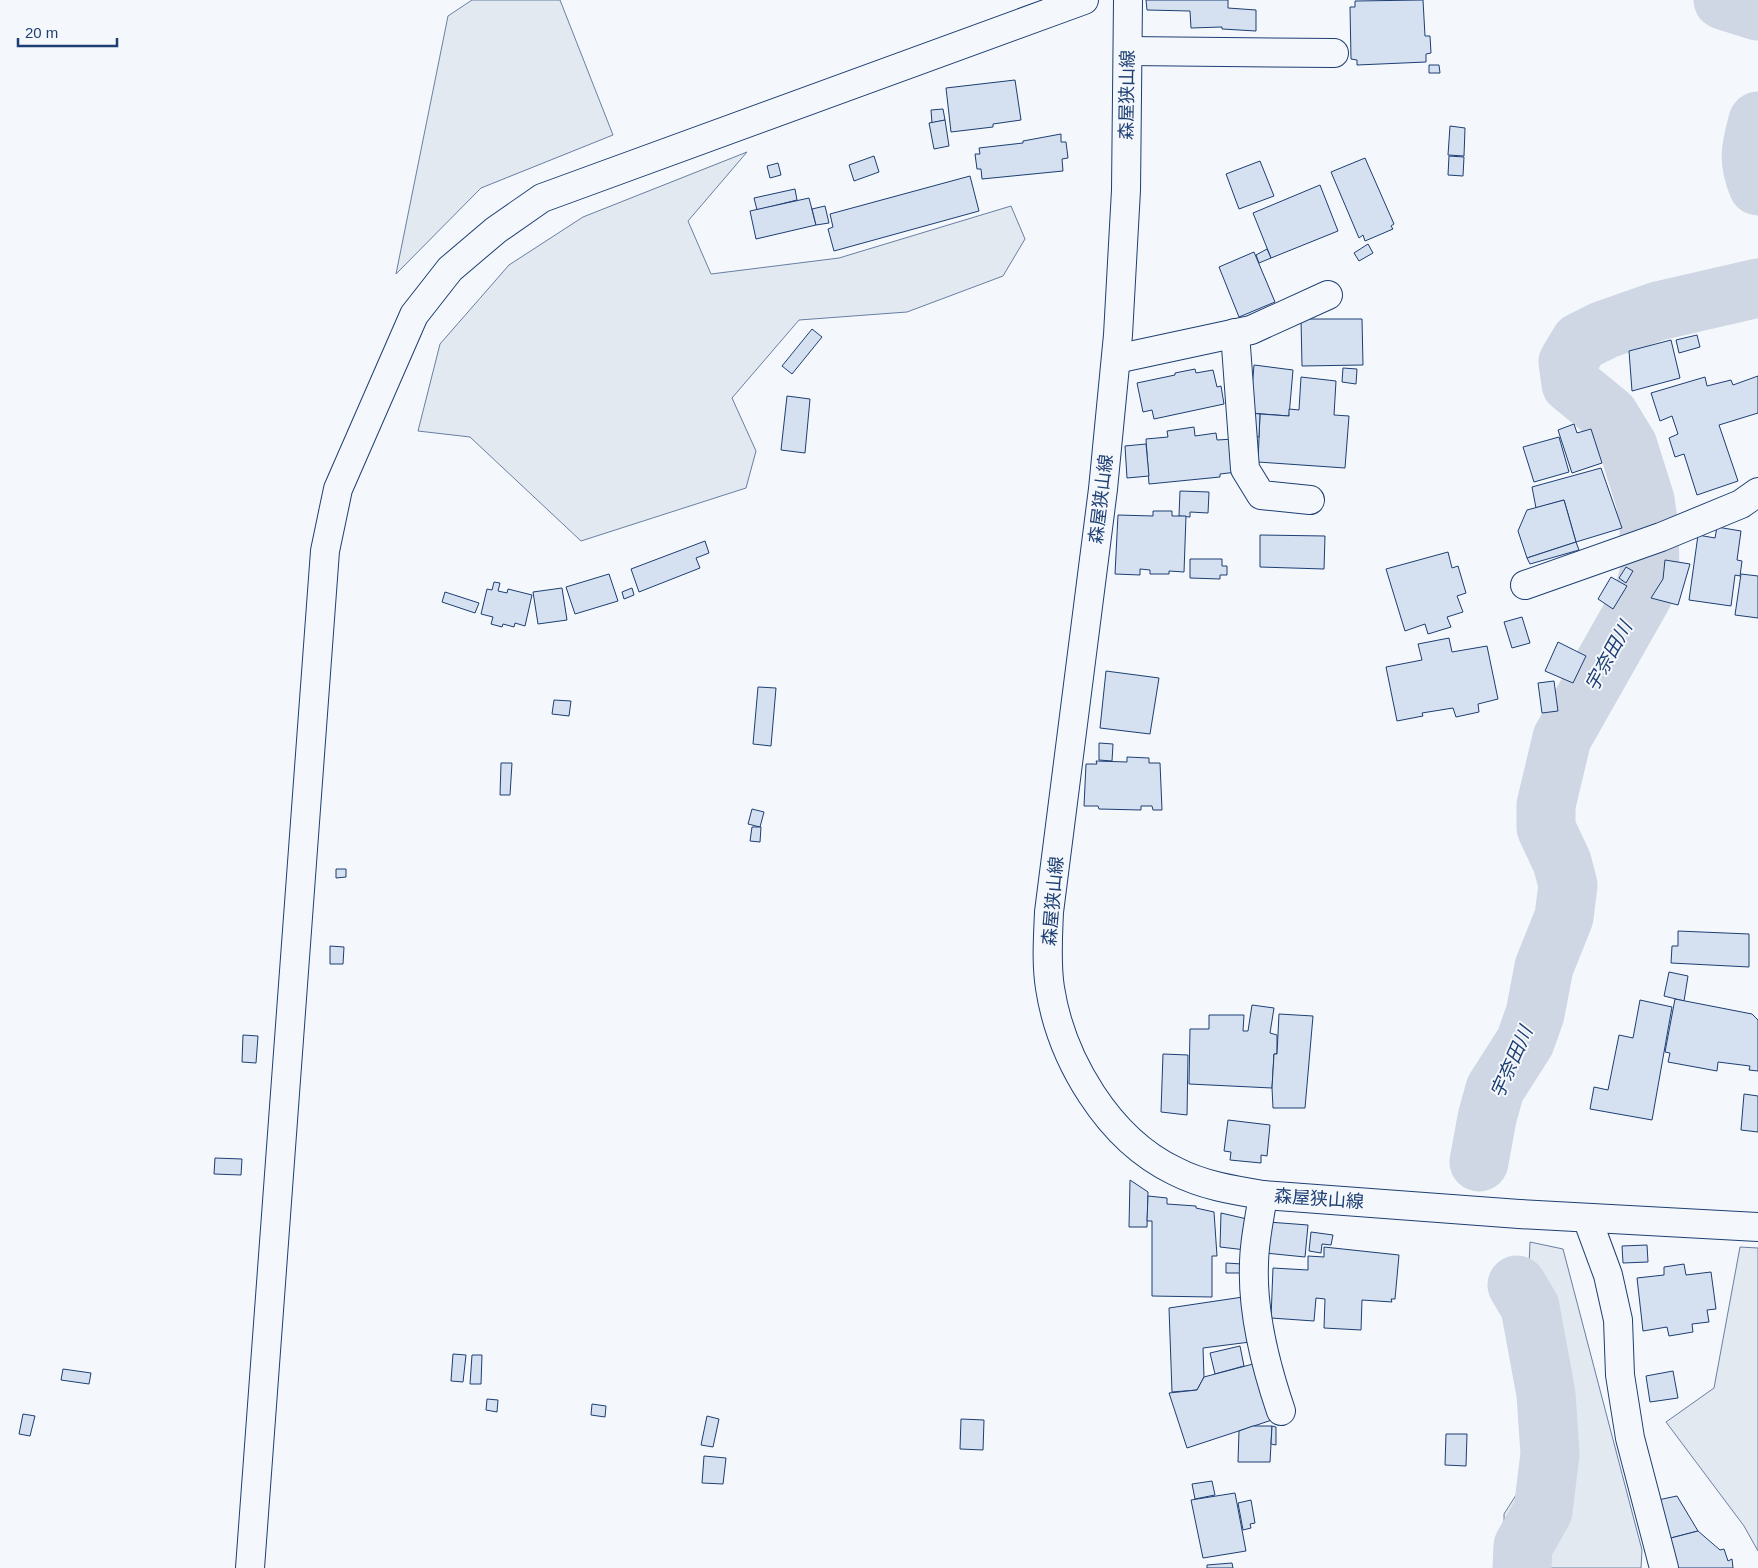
<svg xmlns="http://www.w3.org/2000/svg" width="1758" height="1568" viewBox="0 0 1758 1568" font-family="Arial,'Noto Sans JP',sans-serif">
<style>
.green{fill:#e3e9f0;stroke:#687fa3}
.lines{fill:none;stroke-linecap:round;stroke-linejoin:round}
.river{stroke:#cfd7e4;stroke-width:59}
.building{fill:#d5e0f0;stroke:#1d3f73}
.minor-casing{stroke:#1d3f73;stroke-width:30}
.major-casing{stroke:#1d3f73;stroke-width:30}
.minor{stroke:#f4f7fb;stroke-width:28}
.major{stroke:#f4f7fb;stroke-width:28}
.labels{text-anchor:middle;stroke-width:4;stroke-linejoin:round;paint-order:stroke}
.street-label{font-size:18px;fill:#1d3f73;stroke:#f4f7fb}
.water-label{font-size:19px;font-style:italic;fill:#1d3f73;stroke:#f4f7fb}
</style>
<rect width="100%" height="100%" fill="#f4f7fb"/>
<g class="green">
<polygon points="472,0 560,0 613,135 481,188 396,274 448,16"/>
<polygon points="747,152 688,221 711,274 839,258 1011,206 1025,239 1003,276 907,312 799,320 732,398 756,451 746,488 581,541 470,437 418,431 440,344 509,265 583,217"/>
<polygon points="1530,1242 1563,1249 1642,1550 1641,1568 1505,1568 1504,1514 1525,1481 1545,1427 1527,1310"/>
<polygon points="1740,1247 1758,1248 1758,1551 1744,1526 1666,1422 1714,1388"/>
</g>
<g class="lines">
<g class="river">
<polyline points="1723,0 1758,11"/>
<path d="M 1758,121 C 1751,147 1747,160 1758,186"/>
<polyline points="1479,1162 1487,1118 1495,1089 1525,1042 1535,1014 1544,967 1564,917 1568,885 1562,862 1546,828 1546,805 1562,738 1643,595 1650,571 1649,528 1645,500 1628,446 1609,415 1571,384 1568,362 1580,342 1604,330 1658,311 1758,288"/>
<polyline points="1517,1285 1530,1307 1546,1394 1550,1454 1543,1511 1523,1546 1522,1568"/>
</g>
</g>
<g class="building">
<polygon points="1146,0 1228,0 1228,8 1256,10 1256,31 1222,29 1222,27 1191,28 1190,11 1147,10"/>
<polygon points="1423,0 1425,36 1430,36 1431,53 1426,54 1426,62 1357,65 1357,60 1351,59 1350,7 1355,7 1355,1"/>
<polygon points="1429,65 1439,65 1440,73 1429,73"/>
<polygon points="1015,80 1021,120 993,124 993,127 951,132 946,88"/>
<polygon points="943,109 945,120 932,123 931,110"/>
<polygon points="945,120 949,146 934,149 929,123"/>
<polygon points="1450,126 1465,128 1464,156 1448,155"/>
<polygon points="1061,134 1061,142 1066,142 1068,158 1062,159 1063,171 982,179 981,169 977,169 975,154 980,154 979,148 1023,143 1023,141"/>
<polygon points="874,156 879,172 854,181 849,165"/>
<polygon points="1449,156 1464,157 1463,176 1448,175"/>
<polygon points="1365,158 1394,224 1391,226 1393,229 1365,241 1363,235 1359,238 1331,172"/>
<polygon points="1260,161 1274,196 1239,209 1226,174"/>
<polygon points="778,163 781,175 770,178 767,166"/>
<polygon points="970,176 979,211 834,251 828,229 833,227 830,214"/>
<polygon points="1320,185 1338,231 1271,258 1253,213"/>
<polygon points="795,189 797,200 757,210 754,198"/>
<polygon points="809,198 816,225 756,239 750,211"/>
<polygon points="825,206 829,223 816,225 812,209"/>
<polygon points="1368,244 1373,253 1359,261 1354,253"/>
<polygon points="1267,249 1271,258 1259,263 1256,255"/>
<polygon points="1254,252 1275,302 1239,317 1219,267"/>
<polygon points="1301,319 1362,319 1363,365 1302,366"/>
<polygon points="812,329 822,337 792,374 782,366"/>
<polygon points="1697,335 1700,347 1679,353 1676,340"/>
<polygon points="1671,340 1680,378 1632,391 1629,351"/>
<polygon points="1254,365 1293,370 1289,416 1250,413"/>
<polygon points="1343,368 1357,369 1356,384 1342,382"/>
<polygon points="1195,369 1196,373 1213,370 1217,387 1221,386 1224,404 1154,419 1152,410 1143,412 1137,383 1175,375 1175,373"/>
<polygon points="1758,376 1758,413 1719,425 1738,481 1697,495 1684,454 1675,457 1669,438 1678,434 1672,416 1660,421 1651,393 1705,377 1707,386 1731,380 1733,385"/>
<polygon points="1301,377 1336,381 1334,415 1349,416 1345,468 1258,462 1260,414 1289,416 1289,409 1299,410"/>
<polygon points="787,396 810,399 805,453 781,450"/>
<polygon points="1250,413 1260,414 1259,437 1248,436"/>
<polygon points="1574,424 1577,433 1591,429 1602,463 1572,473 1558,430"/>
<polygon points="1194,427 1195,436 1216,433 1217,440 1234,439 1237,472 1220,474 1220,477 1149,484 1146,439 1168,437 1167,431"/>
<polygon points="1559,437 1569,472 1534,482 1523,447"/>
<polygon points="1146,444 1149,476 1127,478 1125,446"/>
<polygon points="1601,468 1622,528 1576,542 1564,500 1536,508 1532,487"/>
<polygon points="1180,491 1209,492 1208,513 1190,512 1190,517 1179,516"/>
<polygon points="1564,500 1576,542 1527,558 1518,531 1527,510"/>
<polygon points="1153,511 1172,511 1172,516 1186,516 1184,572 1169,571 1169,574 1150,574 1150,570 1140,569 1140,575 1115,574 1118,515 1153,516"/>
<polygon points="1717,527 1741,531 1737,560 1742,561 1740,576 1735,575 1731,606 1689,600 1698,535 1715,538"/>
<polygon points="1260,535 1325,536 1324,569 1260,567"/>
<polygon points="705,541 709,553 696,558 700,568 639,592 631,569"/>
<polygon points="1576,542 1579,550 1530,564 1527,558"/>
<polygon points="1448,552 1452,568 1458,566 1466,593 1457,596 1463,612 1447,617 1451,627 1428,634 1425,624 1405,631 1386,569"/>
<polygon points="1190,559 1222,559 1222,566 1227,566 1227,575 1220,575 1220,579 1190,578"/>
<polygon points="1665,560 1690,564 1678,605 1651,598 1663,579"/>
<polygon points="1626,567 1633,571 1626,583 1619,578"/>
<polygon points="609,574 618,601 575,614 566,587"/>
<polygon points="1741,574 1758,576 1758,618 1735,615"/>
<polygon points="1611,577 1627,586 1613,609 1598,599"/>
<polygon points="494,582 500,583 498,591 507,593 508,589 532,595 525,626 515,623 514,627 503,624 502,627 491,624 493,617 481,614 487,589 492,590"/>
<polygon points="562,588 567,620 538,624 533,592"/>
<polygon points="632,588 634,595 624,599 622,592"/>
<polygon points="445,592 479,603 475,613 442,602"/>
<polygon points="1522,617 1530,643 1512,648 1504,622"/>
<polygon points="1449,638 1452,652 1487,646 1498,699 1478,704 1479,712 1456,717 1453,708 1422,713 1423,716 1397,721 1386,667 1422,660 1418,644"/>
<polygon points="1558,642 1586,656 1573,683 1545,671"/>
<polygon points="1106,671 1159,678 1150,734 1100,728"/>
<polygon points="1554,681 1558,711 1542,713 1538,683"/>
<polygon points="758,687 776,688 771,746 753,744"/>
<polygon points="554,700 571,701 569,716 552,714"/>
<polygon points="1099,743 1113,744 1112,761 1099,760"/>
<polygon points="1127,757 1149,758 1149,763 1160,763 1162,810 1153,810 1152,806 1141,806 1141,810 1099,809 1098,806 1084,806 1086,764 1097,764 1096,761 1127,762"/>
<polygon points="501,763 512,763 510,795 500,795"/>
<polygon points="752,809 764,812 760,827 748,824"/>
<polygon points="752,827 761,827 760,842 750,841"/>
<polygon points="336,869 346,869 346,877 336,878"/>
<polygon points="1678,931 1749,934 1749,967 1671,963 1672,946 1678,946"/>
<polygon points="330,946 344,947 343,964 330,964"/>
<polygon points="1669,972 1688,976 1684,1001 1664,996"/>
<polygon points="1675,999 1752,1014 1758,1020 1758,1071 1749,1070 1750,1066 1718,1062 1717,1071 1668,1062 1670,1053 1665,1052"/>
<polygon points="1640,1000 1672,1007 1652,1120 1590,1109 1594,1087 1608,1090 1619,1035 1633,1038"/>
<polygon points="1252,1005 1274,1008 1270,1033 1277,1035 1277,1054 1274,1054 1272,1088 1189,1084 1190,1029 1209,1029 1209,1015 1244,1015 1243,1031 1248,1031"/>
<polygon points="1279,1014 1313,1016 1305,1108 1273,1108 1272,1088 1274,1054 1277,1054"/>
<polygon points="243,1035 258,1036 256,1063 242,1062"/>
<polygon points="1163,1054 1188,1055 1187,1115 1161,1112"/>
<polygon points="1744,1094 1758,1096 1758,1132 1741,1130"/>
<polygon points="1228,1120 1270,1125 1267,1156 1261,1155 1261,1163 1230,1160 1231,1152 1224,1151"/>
<polygon points="215,1158 242,1159 241,1175 214,1174"/>
<polygon points="1130,1180 1148,1192 1147,1227 1129,1227"/>
<polygon points="1148,1196 1167,1198 1167,1204 1196,1206 1196,1208 1214,1212 1217,1256 1212,1256 1212,1297 1152,1296 1152,1221 1147,1221"/>
<polygon points="1221,1213 1247,1219 1246,1250 1220,1247"/>
<polygon points="1268,1222 1308,1225 1305,1257 1265,1253"/>
<polygon points="1311,1232 1333,1235 1331,1245 1322,1244 1321,1253 1309,1251"/>
<polygon points="1647,1245 1648,1262 1623,1263 1622,1246"/>
<polygon points="1324,1247 1399,1255 1395,1299 1391,1299 1392,1302 1362,1300 1361,1330 1324,1328 1325,1299 1316,1298 1314,1321 1271,1318 1273,1268 1308,1270 1308,1256 1324,1257"/>
<polygon points="1226,1263 1242,1264 1242,1273 1226,1273"/>
<polygon points="1684,1264 1686,1275 1711,1272 1716,1309 1707,1310 1709,1322 1692,1324 1693,1332 1669,1336 1667,1327 1643,1331 1637,1278 1664,1275 1664,1267"/>
<polygon points="1243,1297 1250,1342 1203,1348 1204,1377 1197,1390 1172,1392 1169,1308"/>
<polygon points="1240,1346 1244,1366 1215,1374 1210,1353"/>
<polygon points="453,1354 466,1355 463,1382 451,1381"/>
<polygon points="472,1355 482,1355 481,1384 470,1384"/>
<polygon points="1253,1364 1272,1420 1187,1448 1169,1393 1197,1390 1204,1377"/>
<polygon points="63,1369 91,1373 89,1384 61,1380"/>
<polygon points="1673,1371 1678,1398 1650,1402 1646,1376"/>
<polygon points="487,1399 498,1400 497,1412 486,1410"/>
<polygon points="592,1404 606,1406 605,1417 591,1415"/>
<polygon points="23,1414 35,1416 30,1436 19,1434"/>
<polygon points="707,1416 719,1419 713,1447 701,1445"/>
<polygon points="961,1419 984,1420 983,1450 960,1449"/>
<polygon points="1253,1426 1272,1426 1270,1462 1238,1462 1239,1431"/>
<polygon points="1272,1426 1276,1427 1276,1445 1271,1444"/>
<polygon points="1446,1434 1467,1434 1466,1466 1445,1465"/>
<polygon points="704,1456 726,1458 723,1484 702,1483"/>
<polygon points="1212,1481 1215,1495 1195,1499 1192,1484"/>
<polygon points="1235,1493 1246,1551 1203,1558 1191,1500"/>
<polygon points="1677,1496 1698,1531 1667,1539 1653,1501"/>
<polygon points="1251,1500 1255,1523 1250,1524 1251,1528 1243,1530 1238,1503"/>
<polygon points="1698,1531 1720,1550 1724,1549 1728,1561 1732,1559 1733,1568 1674,1568 1667,1539"/>
<polygon points="1232,1563 1233,1568 1207,1568 1207,1565"/>
</g>
<g class="lines">
<defs>
<g id="minor">
<polyline points="1128,51 1334,53"/>
<polyline points="1235,333 1245,469 1261,495 1310,500"/>
<polyline points="1116,359 1251,330 1328,295"/>
<polyline points="1525,585 1661,537 1741,504 1758,492"/>
<path d="M 1263,1195 C 1260,1217 1254,1241 1254,1264 C 1252,1313 1265,1364 1281,1411"/>
<polyline points="1587,1218 1608,1275 1618,1320 1620,1375 1630,1438 1664,1568"/>
<polyline points="250,1568 325,551 338,489 414,315 450,269 496,230 542,198 1084,0"/>
</g>
<path id="major" d="M 1128,0 L 1126,190 L 1118,335 L 1103,489 L 1049,912 C 1048,937 1046,963 1050,988 C 1061,1059 1108,1139 1175,1171 C 1202,1185 1232,1190 1263,1195 L 1519,1214 L 1758,1227"/>
</defs>
<use href="#minor" class="minor-casing"/>
<use href="#major" class="major-casing"/>
<use href="#minor" class="minor"/>
<use href="#major" class="major"/>
</g>
<g class="labels">
<g class="street-label">
<text transform="translate(1127 95) rotate(-89)" y="6">森屋狭山線</text>
<text transform="translate(1101 499) rotate(-83)" y="6">森屋狭山線</text>
<text transform="translate(1053 901) rotate(-85)" y="6">森屋狭山線</text>
<text transform="translate(1319 1199) rotate(4)" y="6">森屋狭山線</text>
</g>
<g class="water-label">
<text transform="translate(1608 656) rotate(-61)" y="7">宇奈田川</text>
<text transform="translate(1511 1062) rotate(-66)" y="7">宇奈田川</text>
</g>
</g>
<path d="M18 38v8h99v-8" fill="none" stroke="#1d3f73" stroke-width="2.5"/>
<text x="25" y="38" font-size="15" fill="#1d3f73" stroke="#f4f7fb" stroke-width="4" paint-order="stroke">20 m</text>
</svg>
